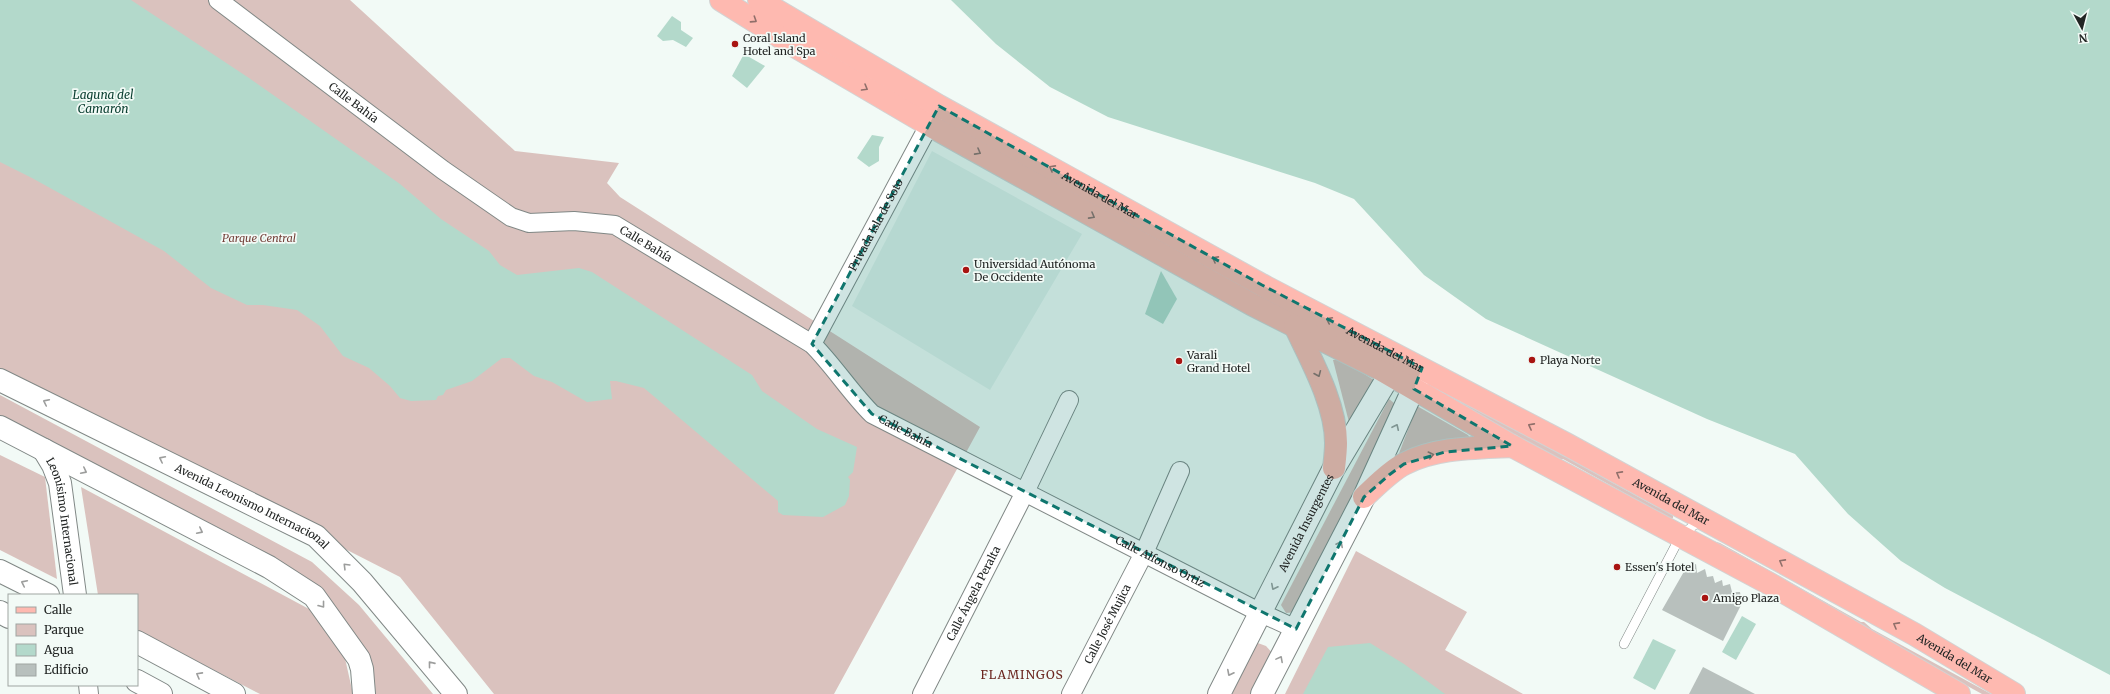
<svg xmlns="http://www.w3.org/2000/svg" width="2110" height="694" viewBox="0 0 2110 694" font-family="Merriweather,serif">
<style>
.built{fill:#e0f1ea}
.green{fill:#dac2be}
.water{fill:#b3d9cb}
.building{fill:#b8c0bd}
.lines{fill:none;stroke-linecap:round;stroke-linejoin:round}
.lane-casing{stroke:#818886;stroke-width:10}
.street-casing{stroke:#818886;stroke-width:20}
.secondary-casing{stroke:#818886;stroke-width:24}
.primary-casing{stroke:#d3d3d3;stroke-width:24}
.lane{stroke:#fff;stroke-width:9}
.street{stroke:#fff;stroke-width:18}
.secondary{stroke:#fff;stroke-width:22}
.primary{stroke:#feb9b0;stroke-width:22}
.oneway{stroke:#906f6a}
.oneway2{stroke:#9c9d9c}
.marked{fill:#0f766e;fill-opacity:0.2;stroke:#0f766e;stroke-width:3;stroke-dasharray:8 5;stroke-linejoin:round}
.poi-dot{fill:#a81411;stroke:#f2faf6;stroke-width:1.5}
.labels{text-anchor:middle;stroke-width:3.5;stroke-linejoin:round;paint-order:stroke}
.poi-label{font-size:11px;fill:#222524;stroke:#f2faf6;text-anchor:start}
.street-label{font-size:11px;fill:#222524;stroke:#f2faf6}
.park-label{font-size:11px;font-style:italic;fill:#733f38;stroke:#f2faf6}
.water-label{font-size:12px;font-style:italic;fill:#0c4032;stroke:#f2faf6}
.neighbourhood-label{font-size:12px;letter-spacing:1px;fill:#6b261f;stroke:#f2faf6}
</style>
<rect width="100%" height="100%" fill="#f2faf6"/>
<polygon class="built" points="932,151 1082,234 990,390 852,306"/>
<g class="green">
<polygon points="0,0 350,0 515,151 619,163 607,183 620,197 980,427 834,694 494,694 400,577 0,373"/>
<polygon points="1340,359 1382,385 1351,430 1333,360"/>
<polygon points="1440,388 1657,507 1664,507 1673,514 1673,518 1669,521 1653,509 1563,459 1559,459 1436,395 1437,390"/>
<polygon points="0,395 312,562 359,605 433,694 370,694 312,584 0,421"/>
<polygon points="1389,399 1399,407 1297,612 1286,613 1281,605"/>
<polygon points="1417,406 1468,435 1472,441 1398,456"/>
<polygon points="0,455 45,477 57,579 0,550"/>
<polygon points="81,487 309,609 344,654 353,694 260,694 137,630 137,595 98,595"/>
<polygon points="1713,541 1720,543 1861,622 1864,622 1872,629 1991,694 1982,694 1869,632"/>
<polygon points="1356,551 1467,612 1445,650 1523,694 1285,694"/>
<polygon points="1255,642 1266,646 1273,654 1250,694 1227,694"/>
</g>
<g class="water">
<polygon points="0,0 131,0 249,78 400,184 441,219 489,251 500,265 517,275 579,268 592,272 752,375 762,391 817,429 857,447 853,472 848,477 850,480 849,496 845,505 823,517 783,515 778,512 778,501 644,388 616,381 610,381 612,399 587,402 552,382 534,376 510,358 502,358 472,381 446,390 443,395 438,396 436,400 411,401 400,398 390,386 369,368 343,356 320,326 297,310 263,305 247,305 211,288 164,251 32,178 0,162"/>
<polygon points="951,0 2110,0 2110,675 1945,588 1901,561 1848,514 1795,454 1707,419 1486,319 1424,275 1354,199 1315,183 1108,117 1050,87 996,44"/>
<polygon points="672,16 681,22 681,30 693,38 686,47 673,40 663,41 657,36"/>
<polygon points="744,54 765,66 747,88 732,76"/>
<polygon points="872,135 884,137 879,147 879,161 869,167 857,158"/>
<polygon points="1161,271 1177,299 1163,324 1145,314"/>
<polygon points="1742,616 1756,624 1736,660 1722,652"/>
<polygon points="1653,639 1676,650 1655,690 1633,678"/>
<polygon points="1370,643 1404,664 1445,694 1303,694 1328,647"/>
</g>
<g class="building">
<polygon points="1696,564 1697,573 1705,569 1707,577 1713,576 1715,583 1722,580 1723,586 1730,584 1732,592 1740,592 1742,603 1723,641 1662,610 1686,568"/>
<polygon points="1703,667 1755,694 1689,694"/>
</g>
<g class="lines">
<defs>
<polyline id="lane" points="1624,644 1680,537 1701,519"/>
<g id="street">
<path id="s1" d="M 218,0 L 443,170 L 511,217 L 529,223 L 574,221 L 615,225 L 812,344 C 834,366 850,392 872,414 L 1261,613 L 1296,629"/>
<path id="s2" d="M 812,344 L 935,114"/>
<polyline points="88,685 89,694"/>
<path id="s3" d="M 922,694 L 1025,492 L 1069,400"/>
<path id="s4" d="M 1071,694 L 1144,553 L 1180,471"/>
</g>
<g id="secondary">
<path id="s5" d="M 0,380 L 316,536 L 362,582 L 456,694"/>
<polyline points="0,427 269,567 314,596 359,659 362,669 364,694"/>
<path id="s6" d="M 44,450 L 53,465 L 60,483 L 75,595"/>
<polyline points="0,571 48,595"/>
<polyline points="0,612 9,617"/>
<polyline points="137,642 234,694"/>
<polyline points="137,681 161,694"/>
<path id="s7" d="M 1219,694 L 1334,468 L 1399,359"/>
<polyline points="1262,694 1364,497 1421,372"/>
</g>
<g id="primary">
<polyline points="721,0 796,47 929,125 1253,305 1380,369 1512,446 1770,584 1959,694"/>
<path id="s8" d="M 759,0 L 939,106 L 1262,285 L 1566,444 L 1914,634 L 2014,694"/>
<path d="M 1295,326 C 1311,360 1336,404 1336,443 C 1336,451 1335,459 1334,468"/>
<path d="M 1364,497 C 1376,486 1389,472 1404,464 C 1436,447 1477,448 1512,446"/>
</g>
</defs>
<use href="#lane" class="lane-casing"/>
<use href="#street" class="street-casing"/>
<use href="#secondary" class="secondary-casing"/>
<use href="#primary" class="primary-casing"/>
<use href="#lane" class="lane"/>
<use href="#street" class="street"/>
<use href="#secondary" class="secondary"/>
<use href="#primary" class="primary"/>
</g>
<defs><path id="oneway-chevron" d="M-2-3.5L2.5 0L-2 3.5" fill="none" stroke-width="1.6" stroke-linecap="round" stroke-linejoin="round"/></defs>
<g class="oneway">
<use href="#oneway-chevron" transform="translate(754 20) rotate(33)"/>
<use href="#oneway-chevron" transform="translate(865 88) rotate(30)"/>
<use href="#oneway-chevron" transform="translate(978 152) rotate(29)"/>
<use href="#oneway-chevron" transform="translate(1052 168) rotate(-151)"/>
<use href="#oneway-chevron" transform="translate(1092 216) rotate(29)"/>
<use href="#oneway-chevron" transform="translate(1215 259) rotate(-151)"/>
<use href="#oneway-chevron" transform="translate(1329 320) rotate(-153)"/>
<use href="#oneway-chevron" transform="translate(1318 374) rotate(67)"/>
<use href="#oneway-chevron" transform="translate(1531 426) rotate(-152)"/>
<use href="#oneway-chevron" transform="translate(1431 455) rotate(-13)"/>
<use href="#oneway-chevron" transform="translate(1619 474) rotate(-151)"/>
<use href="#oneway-chevron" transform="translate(1782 562) rotate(-151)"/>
<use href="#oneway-chevron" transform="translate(1896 625) rotate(-151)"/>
</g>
<g class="oneway2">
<use href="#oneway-chevron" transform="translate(46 402) rotate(-154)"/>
<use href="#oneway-chevron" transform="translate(1396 427) rotate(-65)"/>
<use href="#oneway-chevron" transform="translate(162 459) rotate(-153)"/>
<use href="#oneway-chevron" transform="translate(84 471) rotate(27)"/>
<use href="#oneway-chevron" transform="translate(200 531) rotate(27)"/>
<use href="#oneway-chevron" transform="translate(1340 544) rotate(-63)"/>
<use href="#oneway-chevron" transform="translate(346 566) rotate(-135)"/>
<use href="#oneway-chevron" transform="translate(24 583) rotate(-154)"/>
<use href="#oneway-chevron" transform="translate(1274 587) rotate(117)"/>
<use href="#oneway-chevron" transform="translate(322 605) rotate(52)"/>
<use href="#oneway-chevron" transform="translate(1280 659) rotate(-62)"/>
<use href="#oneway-chevron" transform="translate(431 664) rotate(-129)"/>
<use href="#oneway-chevron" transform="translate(1230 673) rotate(117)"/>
<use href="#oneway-chevron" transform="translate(199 675) rotate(-151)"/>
</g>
<path class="marked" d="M 939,106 L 1262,285 L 1422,368 L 1414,389 L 1512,446 L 1445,452 L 1404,464 L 1389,475 L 1364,497 L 1296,629 L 872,414 L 812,344 Z"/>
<g class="poi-dot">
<circle cx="735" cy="44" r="4"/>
<circle cx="966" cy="270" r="4"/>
<circle cx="1532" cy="360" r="4"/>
<circle cx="1179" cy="361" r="4"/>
<circle cx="1617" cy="567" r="4"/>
<circle cx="1705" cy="598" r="4"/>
</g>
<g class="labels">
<g class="poi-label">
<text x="743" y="42">Coral Island<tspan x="743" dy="13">Hotel and Spa</tspan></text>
<text x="974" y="268">Universidad Autónoma<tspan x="974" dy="13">De Occidente</tspan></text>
<text x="1187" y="359">Varali<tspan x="1187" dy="13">Grand Hotel</tspan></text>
<text x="1540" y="364">Playa Norte</text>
<text x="1625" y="571">Essen's Hotel</text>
<text x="1713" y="602">Amigo Plaza</text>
</g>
<g class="street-label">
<text dy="4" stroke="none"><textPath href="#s1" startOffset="170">Calle Bahía</textPath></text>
<text dy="4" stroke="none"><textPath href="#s8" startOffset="393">Avenida del Mar</textPath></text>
<text dy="4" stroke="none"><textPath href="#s2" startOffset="135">Privada Isla de Soto</textPath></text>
<text dy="4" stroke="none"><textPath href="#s1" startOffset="506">Calle Bahía</textPath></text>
<text dy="4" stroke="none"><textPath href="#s8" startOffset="717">Avenida del Mar</textPath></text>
<text dy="4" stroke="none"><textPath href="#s1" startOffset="830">Calle Bahía</textPath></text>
<text dy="4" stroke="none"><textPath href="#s8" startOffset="1041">Avenida del Mar</textPath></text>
<text dy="4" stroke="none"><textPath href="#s5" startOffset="282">Avenida Leonismo Internacional</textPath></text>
<text dy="4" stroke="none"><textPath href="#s6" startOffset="75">Leonisimo Internacional</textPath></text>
<text dy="4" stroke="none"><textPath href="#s7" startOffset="192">Avenida Insurgentes</textPath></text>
<text dy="4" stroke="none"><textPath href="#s1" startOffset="1116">Calle Alfonso Ortiz</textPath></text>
<text dy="4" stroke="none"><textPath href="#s3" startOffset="113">Calle Ángela Peralta</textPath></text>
<text dy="4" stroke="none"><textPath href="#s4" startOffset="79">Calle José Mujica</textPath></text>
<text dy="4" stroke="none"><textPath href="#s8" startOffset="1365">Avenida del Mar</textPath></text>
</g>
<g class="park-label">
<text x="259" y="242">Parque Central</text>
</g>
<g class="water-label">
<text x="103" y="99">Laguna del<tspan x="103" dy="14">Camarón</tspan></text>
</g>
<g class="neighbourhood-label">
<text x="1022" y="679">FLAMINGOS</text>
</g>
</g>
<rect x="8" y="594" width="130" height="92" fill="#f2faf6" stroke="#9fa5a2"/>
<rect x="16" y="607" width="20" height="6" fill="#feb9b0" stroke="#9fa5a2"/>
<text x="44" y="614" font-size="12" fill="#222524">Calle</text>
<rect x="16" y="624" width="20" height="12" fill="#dac2be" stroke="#9fa5a2"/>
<text x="44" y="634" font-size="12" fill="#222524">Parque</text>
<rect x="16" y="644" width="20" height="12" fill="#b3d9cb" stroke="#9fa5a2"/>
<text x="44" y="654" font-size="12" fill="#222524">Agua</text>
<rect x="16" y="664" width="20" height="12" fill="#b8c0bd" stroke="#9fa5a2"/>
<text x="44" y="674" font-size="12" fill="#222524">Edificio</text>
<g transform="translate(2082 28) rotate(173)" stroke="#f2faf6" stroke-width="3" paint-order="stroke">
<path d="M0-3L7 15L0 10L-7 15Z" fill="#222524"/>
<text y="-6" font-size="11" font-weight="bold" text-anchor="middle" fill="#222524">N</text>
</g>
</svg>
